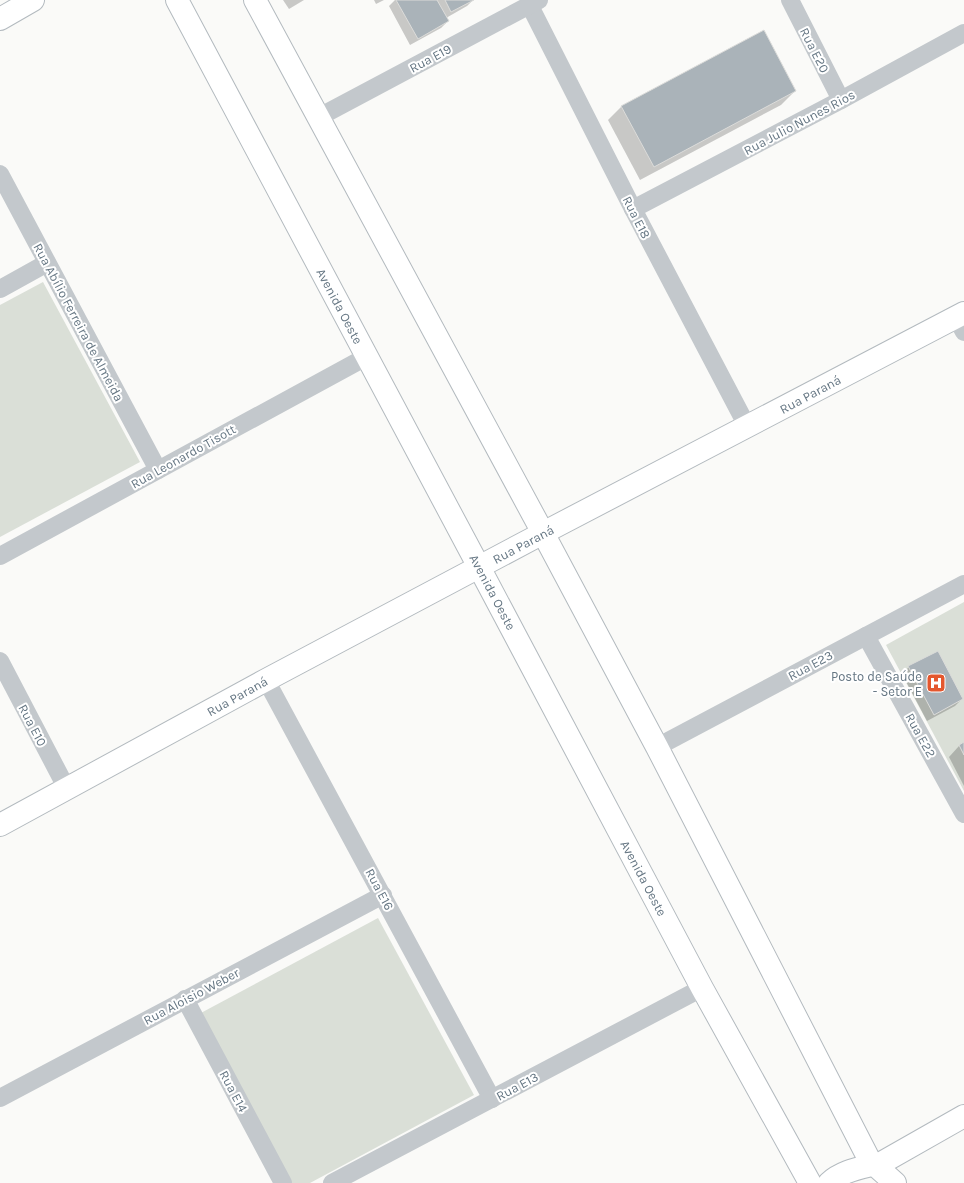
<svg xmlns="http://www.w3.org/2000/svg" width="964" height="1183" viewBox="0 0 964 1183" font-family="Karla,sans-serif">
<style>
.green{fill:#dadfd7}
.shadow{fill:#0003}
.building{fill:#aab3b9;stroke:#dcdcda}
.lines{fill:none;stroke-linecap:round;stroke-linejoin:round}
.secondary-casing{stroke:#b3babf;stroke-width:24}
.street{stroke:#c3c8cc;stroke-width:18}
.secondary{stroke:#fff;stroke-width:22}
.labels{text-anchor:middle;stroke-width:4;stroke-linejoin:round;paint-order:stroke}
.street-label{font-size:13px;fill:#657683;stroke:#fff}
.poi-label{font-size:13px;fill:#657683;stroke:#fff;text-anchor:end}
</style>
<rect width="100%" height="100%" fill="#fafaf8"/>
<g class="green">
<polygon points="43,282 140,462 0,537 0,305"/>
<polygon points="964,602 964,791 886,645"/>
<polygon points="378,918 474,1095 310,1183 291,1183 199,1014"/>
</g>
<g class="shadow">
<polygon points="283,0 304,0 289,9"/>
<polygon points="374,0 384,0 376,4"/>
<polygon points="395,0 473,0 467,6 446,18 448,21 441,28 410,45 389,6"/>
<polygon points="795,91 781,105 640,180 608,120 622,106"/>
<polygon points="909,667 962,699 955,706 927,721 902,674"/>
<polygon points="964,744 964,786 949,757 959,746"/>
</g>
<g class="building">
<polygon points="396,0 437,0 449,21 418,39"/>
<polygon points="445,0 474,0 451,12"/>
<polygon points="764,30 796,91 654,167 621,106"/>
<polygon points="938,651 963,699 934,715 908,666"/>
<polygon points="964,742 964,755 959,745"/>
</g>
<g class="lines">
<defs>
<g id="secondary">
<polyline points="177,0 479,567 702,988 810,1183"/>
<polyline points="255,0 543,533 657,747 872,1165"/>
<polyline points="0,19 33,0"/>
<polyline points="0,825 266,680 543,533 964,313"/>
<polyline points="876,1166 964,1116"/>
<path d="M 829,1183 C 841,1172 856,1169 872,1165 L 876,1166 L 895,1183"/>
</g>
</defs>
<use href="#secondary" class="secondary-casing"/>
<g class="street">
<polyline points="790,0 841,100"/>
<polyline points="530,6 633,209 747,426"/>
<polyline points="319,117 539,0"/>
<polyline points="0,174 158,470"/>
<polyline points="633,209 841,100 964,33"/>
<polyline points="0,289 47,263"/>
<polyline points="956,317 964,332"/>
<polyline points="0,556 366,357"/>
<polyline points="866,636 964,814"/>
<polyline points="0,661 67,789"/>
<polyline points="266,680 492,1099"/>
<polyline points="657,747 964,584"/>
<polyline points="185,999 283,1183"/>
<polyline points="0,1098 383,895"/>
<polyline points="332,1183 702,988"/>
</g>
<use href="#secondary" class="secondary"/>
</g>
<defs>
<symbol id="hospital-square" viewBox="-11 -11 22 22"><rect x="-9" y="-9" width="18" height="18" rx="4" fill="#e4572e" stroke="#fff"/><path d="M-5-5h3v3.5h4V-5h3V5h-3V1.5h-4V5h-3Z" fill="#fff"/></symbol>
</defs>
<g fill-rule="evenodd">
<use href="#hospital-square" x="925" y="672" width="22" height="22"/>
</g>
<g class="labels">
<g class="street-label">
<text transform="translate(815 50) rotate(63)" y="5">Rua E20</text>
<text transform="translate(430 58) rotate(-28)" y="5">Rua E19</text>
<text transform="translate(799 122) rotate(-28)" y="5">Rua Julio Nunes Rios</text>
<text transform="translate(637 217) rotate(63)" y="5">Rua E18</text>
<text transform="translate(340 306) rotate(62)" y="5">Avenida Oeste</text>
<text transform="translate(79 322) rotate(62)" y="5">Rua Abílio Ferreira de Almeida</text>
<text transform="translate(810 394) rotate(-28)" y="5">Rua Paraná</text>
<text transform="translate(183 456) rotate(-29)" y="5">Rua Leonardo Tisott</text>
<text transform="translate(523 544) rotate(-28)" y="5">Rua Paraná</text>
<text transform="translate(493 592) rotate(62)" y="5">Avenida Oeste</text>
<text transform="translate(810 665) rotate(-28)" y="5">Rua E23</text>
<text transform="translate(237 696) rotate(-29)" y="5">Rua Paraná</text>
<text transform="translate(33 725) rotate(62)" y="5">Rua E10</text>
<text transform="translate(921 735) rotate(61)" y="5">Rua E22</text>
<text transform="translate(644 878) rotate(62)" y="5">Avenida Oeste</text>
<text transform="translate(380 889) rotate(62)" y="5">Rua E16</text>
<text transform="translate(191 996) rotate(-28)" y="5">Rua Aloisio Weber</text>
<text transform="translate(517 1086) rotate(-28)" y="5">Rua E13</text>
<text transform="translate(234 1091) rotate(62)" y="5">Rua E14</text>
</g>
<g class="poi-label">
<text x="922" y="681">Posto de Saúde<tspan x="922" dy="15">- Setor E</tspan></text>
</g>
</g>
</svg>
